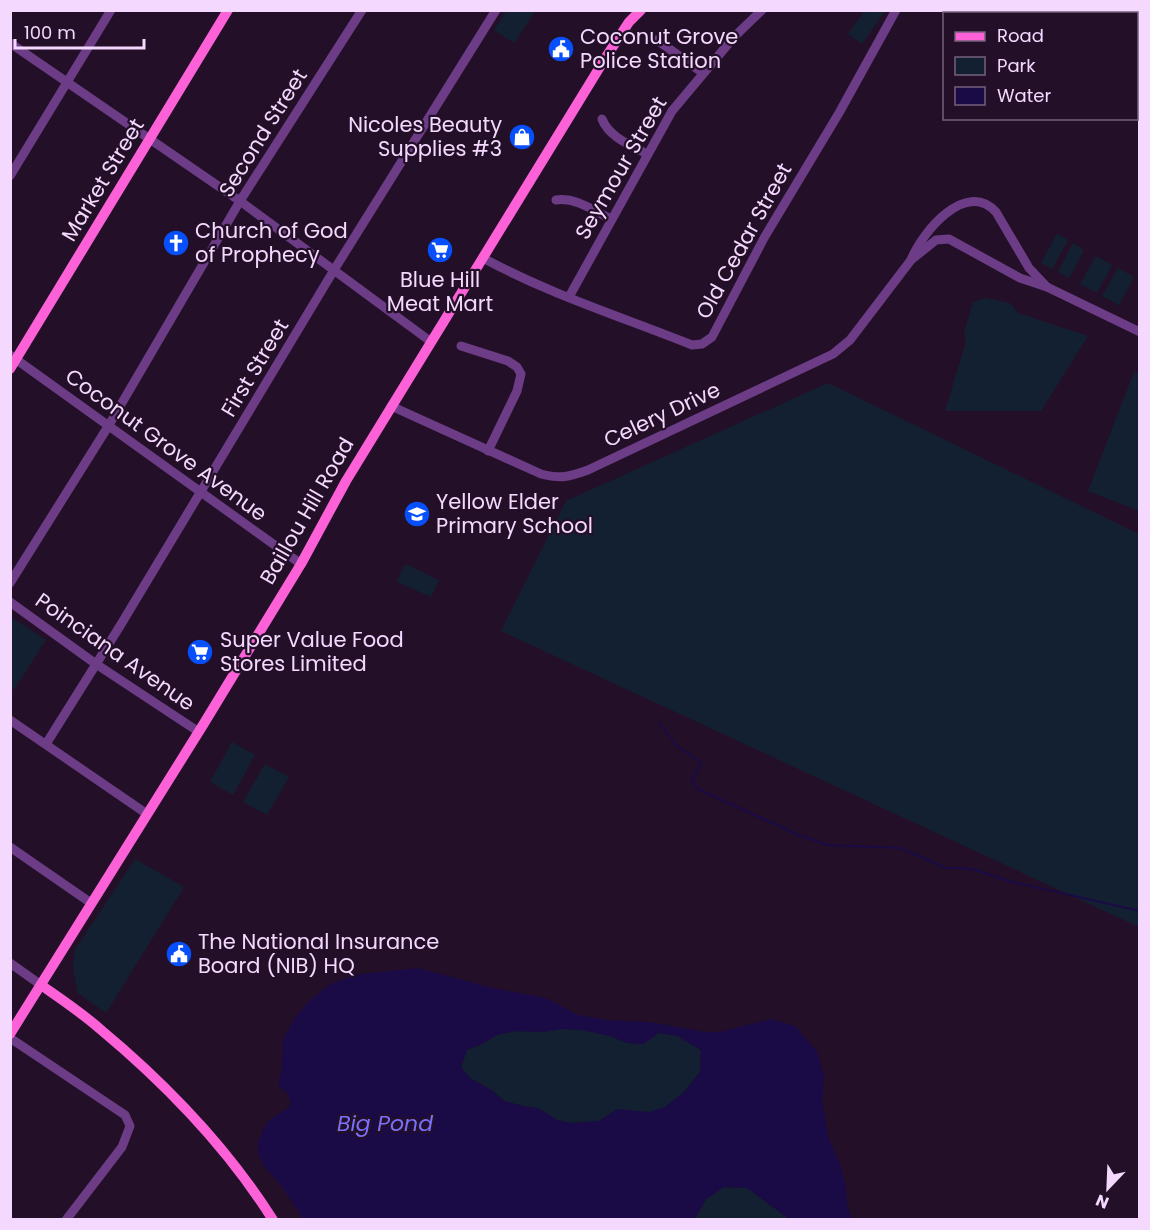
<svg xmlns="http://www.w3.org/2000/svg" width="1150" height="1230" viewBox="0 0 1150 1230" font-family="Poppins,sans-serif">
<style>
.green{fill:#132032}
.water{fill:#1a0b46;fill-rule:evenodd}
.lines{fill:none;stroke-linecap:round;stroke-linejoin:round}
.stream{stroke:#1a0b46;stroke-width:2}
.minor{stroke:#6c3c86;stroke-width:9}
.major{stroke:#fc61d8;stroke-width:10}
.labels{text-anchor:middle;stroke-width:4.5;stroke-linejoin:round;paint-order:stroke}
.poi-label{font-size:21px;fill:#f4d8fe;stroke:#231028;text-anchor:start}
.street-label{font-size:21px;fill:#f4d8fe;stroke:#231028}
.water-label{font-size:22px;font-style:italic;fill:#7970fd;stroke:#231028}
</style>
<rect width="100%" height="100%" fill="#231028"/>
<g class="green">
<polygon points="507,10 535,11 514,43 494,30"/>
<polygon points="865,11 881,11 884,12 862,44 848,34"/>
<polygon points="1057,234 1068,240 1052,269 1041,263"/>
<polygon points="1073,243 1084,250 1069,278 1058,272"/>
<polygon points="1096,256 1112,265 1097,293 1080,284"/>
<polygon points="1118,268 1134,277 1119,305 1102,296"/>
<polygon points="984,298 1010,303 1018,313 1088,336 1041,411 945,411 966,342 964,333 973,302"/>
<polygon points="1134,372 1140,374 1139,511 1088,491"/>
<polygon points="828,383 1139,534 1139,927 501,631 566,501"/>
<polygon points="405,564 439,580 431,597 397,582"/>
<polygon points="11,617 46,640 14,689 10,687"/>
<polygon points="232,742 255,755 233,795 210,782"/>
<polygon points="265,764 289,777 267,815 243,802"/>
<polygon points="135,859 184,887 106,1013 78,993 73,968 75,950"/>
<polygon points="564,1029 582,1030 610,1036 627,1043 643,1044 659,1033 677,1036 701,1050 700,1072 684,1092 665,1107 649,1113 617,1109 599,1121 570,1123 557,1120 538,1108 523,1106 504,1101 493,1091 470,1078 461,1067 467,1050 482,1044 497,1035 516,1031 542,1032"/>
<polygon points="724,1187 747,1188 789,1219 695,1220 706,1199"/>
</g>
<path class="water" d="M 418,968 L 493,988 L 546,998 L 578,1015 L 607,1020 L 650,1022 L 705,1032 L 720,1032 L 771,1019 L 795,1026 L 817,1051 L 824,1076 L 822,1100 L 828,1136 L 840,1164 L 846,1186 L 847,1206 L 853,1219 L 789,1219 L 747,1188 L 724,1187 L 706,1199 L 695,1219 L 303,1219 C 296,1207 288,1195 279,1183 C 272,1174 260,1165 258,1152 C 256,1143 263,1128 269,1121 C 275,1114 283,1114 291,1105 L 288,1094 L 278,1086 L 282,1067 L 283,1039 L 297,1015 L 309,1001 L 329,985 L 354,975 ZM 564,1029 L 582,1030 L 610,1036 L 627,1043 L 643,1044 L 659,1033 L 677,1036 L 701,1050 L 700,1072 L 684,1092 L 665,1107 L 649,1112 L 617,1109 L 599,1121 L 570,1123 L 557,1120 L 538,1108 L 523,1106 L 504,1101 L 493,1091 L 470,1078 L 461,1067 L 467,1050 L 482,1044 L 497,1035 L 516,1031 L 542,1032 Z"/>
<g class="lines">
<polyline class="stream" points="659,723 677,746 701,762 692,782 698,789 796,834 827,845 900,848 946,868 972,869 1008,881 1140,911"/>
<g class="minor">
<polyline points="657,40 703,73"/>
<polyline points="10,43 240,201 430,341"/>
<path d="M 602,119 C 609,137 630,145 647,154"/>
<polyline points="10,176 111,10"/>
<path d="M 556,200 C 576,197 594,211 611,219"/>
<path d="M 483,258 C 549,294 622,317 692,345 L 702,344 L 712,337 L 764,238 L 839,113 L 896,10"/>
<polyline points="911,260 936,240 949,239 1020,278 1047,287 1140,332"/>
<polyline points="569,297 672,111 734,37 762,10"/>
<polyline points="461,346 508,361 517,367 521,374 517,391 488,451"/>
<polyline points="10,355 301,564"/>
<path d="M 391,406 L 541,474 C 561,479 569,477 588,470 L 833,354 L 850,340 L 911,260 C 922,232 966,179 996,212 L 1029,268 L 1047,287"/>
<polyline points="10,583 109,425 240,201 362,10"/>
<polyline points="10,602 96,664 199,732"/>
<polyline points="10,720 147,814"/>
<polyline points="46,744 120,626 334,270 496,10"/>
<polyline points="10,847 91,903"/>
<polyline points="10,963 41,985"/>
<polyline points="10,1038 125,1115 130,1126 122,1147 66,1220"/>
</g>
<g class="major">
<polyline points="10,369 228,10"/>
<path d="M 41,985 C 61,999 82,1013 100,1029 C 166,1084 227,1147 273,1220"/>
<polyline points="10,1034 203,725 301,564 346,481 606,57 629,22 641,10"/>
</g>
</g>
<defs>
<symbol id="civic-disc" viewBox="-11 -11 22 22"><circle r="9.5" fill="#074ffb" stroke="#231028"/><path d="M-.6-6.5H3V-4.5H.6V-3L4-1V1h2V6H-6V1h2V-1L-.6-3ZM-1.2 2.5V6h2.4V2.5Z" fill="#fff"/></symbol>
<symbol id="shop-disc" viewBox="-11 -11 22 22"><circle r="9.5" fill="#074ffb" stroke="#231028"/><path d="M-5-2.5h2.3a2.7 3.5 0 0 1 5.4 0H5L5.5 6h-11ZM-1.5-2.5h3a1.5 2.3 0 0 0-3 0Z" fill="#fff"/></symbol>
<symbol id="church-disc" viewBox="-11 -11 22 22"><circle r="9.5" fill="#074ffb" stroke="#231028"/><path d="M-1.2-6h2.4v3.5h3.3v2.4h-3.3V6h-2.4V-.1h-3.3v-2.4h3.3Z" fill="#fff"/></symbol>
<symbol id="supermarket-disc" viewBox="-11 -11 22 22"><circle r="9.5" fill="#074ffb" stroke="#231028"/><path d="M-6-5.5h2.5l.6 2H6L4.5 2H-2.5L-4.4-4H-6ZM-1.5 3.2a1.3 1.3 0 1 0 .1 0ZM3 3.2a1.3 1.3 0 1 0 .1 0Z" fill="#fff"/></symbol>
<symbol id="school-disc" viewBox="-11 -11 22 22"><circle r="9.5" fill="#074ffb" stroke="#231028"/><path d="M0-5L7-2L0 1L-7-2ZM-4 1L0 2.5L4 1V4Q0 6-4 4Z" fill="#fff"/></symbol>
</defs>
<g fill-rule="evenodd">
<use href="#civic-disc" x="546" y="34" width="30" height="30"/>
<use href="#shop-disc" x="507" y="122" width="30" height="30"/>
<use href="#church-disc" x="161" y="228" width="30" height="30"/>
<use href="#supermarket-disc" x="425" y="235" width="30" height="30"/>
<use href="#school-disc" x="402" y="499" width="30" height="30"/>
<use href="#supermarket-disc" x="185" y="637" width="30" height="30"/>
<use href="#civic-disc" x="164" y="939" width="30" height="30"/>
</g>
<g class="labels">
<g class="poi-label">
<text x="580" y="44">Coconut Grove<tspan x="580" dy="24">Police Station</tspan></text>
<text x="502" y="132" text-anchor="end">Nicoles Beauty<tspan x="502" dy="24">Supplies #3</tspan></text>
<text x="195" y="238">Church of God<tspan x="195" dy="24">of Prophecy</tspan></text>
<text x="440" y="287" text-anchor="middle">Blue Hill<tspan x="440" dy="24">Meat Mart</tspan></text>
<text x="436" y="509">Yellow Elder<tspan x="436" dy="24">Primary School</tspan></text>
<text x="220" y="647">Super Value Food<tspan x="220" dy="24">Stores Limited</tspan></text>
<text x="198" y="949">The National Insurance<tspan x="198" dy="24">Board (NIB) HQ</tspan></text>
</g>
<g class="street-label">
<text transform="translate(263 133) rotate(-58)" y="7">Second Street</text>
<text transform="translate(621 168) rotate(-60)" y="7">Seymour Street</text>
<text transform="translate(103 180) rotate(-59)" y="7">Market Street</text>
<text transform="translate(744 241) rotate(-61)" y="7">Old Cedar Street</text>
<text transform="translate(255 368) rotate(-59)" y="7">First Street</text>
<text transform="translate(662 415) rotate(-25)" y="7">Celery Drive</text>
<text transform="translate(166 445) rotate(36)" y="7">Coconut Grove Avenue</text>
<text transform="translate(307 511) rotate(-60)" y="7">Baillou Hill Road</text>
<text transform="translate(115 652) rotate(35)" y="7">Poinciana Avenue</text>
</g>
<g class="water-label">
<text x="385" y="1131">Big Pond</text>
</g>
</g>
<rect width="1150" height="1230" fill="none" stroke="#f4d8fe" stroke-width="24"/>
<rect x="943" y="12" width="195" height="108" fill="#231028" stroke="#77607e" stroke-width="1.5"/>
<rect x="955" y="32" width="30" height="9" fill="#fc61d8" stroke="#77607e" stroke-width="1.5"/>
<text x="997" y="42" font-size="18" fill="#f4d8fe">Road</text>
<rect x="955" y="57" width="30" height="18" fill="#132032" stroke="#77607e" stroke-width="1.5"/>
<text x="997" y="72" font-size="18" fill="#f4d8fe">Park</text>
<rect x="955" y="87" width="30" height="18" fill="#1a0b46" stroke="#77607e" stroke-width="1.5"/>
<text x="997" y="102" font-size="18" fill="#f4d8fe">Water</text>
<g transform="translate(1108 1188) rotate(203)" stroke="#231028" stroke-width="4.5" paint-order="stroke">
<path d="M0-4.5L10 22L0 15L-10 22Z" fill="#f4d8fe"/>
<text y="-9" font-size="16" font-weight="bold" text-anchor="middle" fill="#f4d8fe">N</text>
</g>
<path d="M15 39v9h129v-9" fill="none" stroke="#f4d8fe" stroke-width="3"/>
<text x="24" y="39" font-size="18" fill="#f4d8fe" stroke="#231028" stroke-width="4.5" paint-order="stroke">100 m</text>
</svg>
